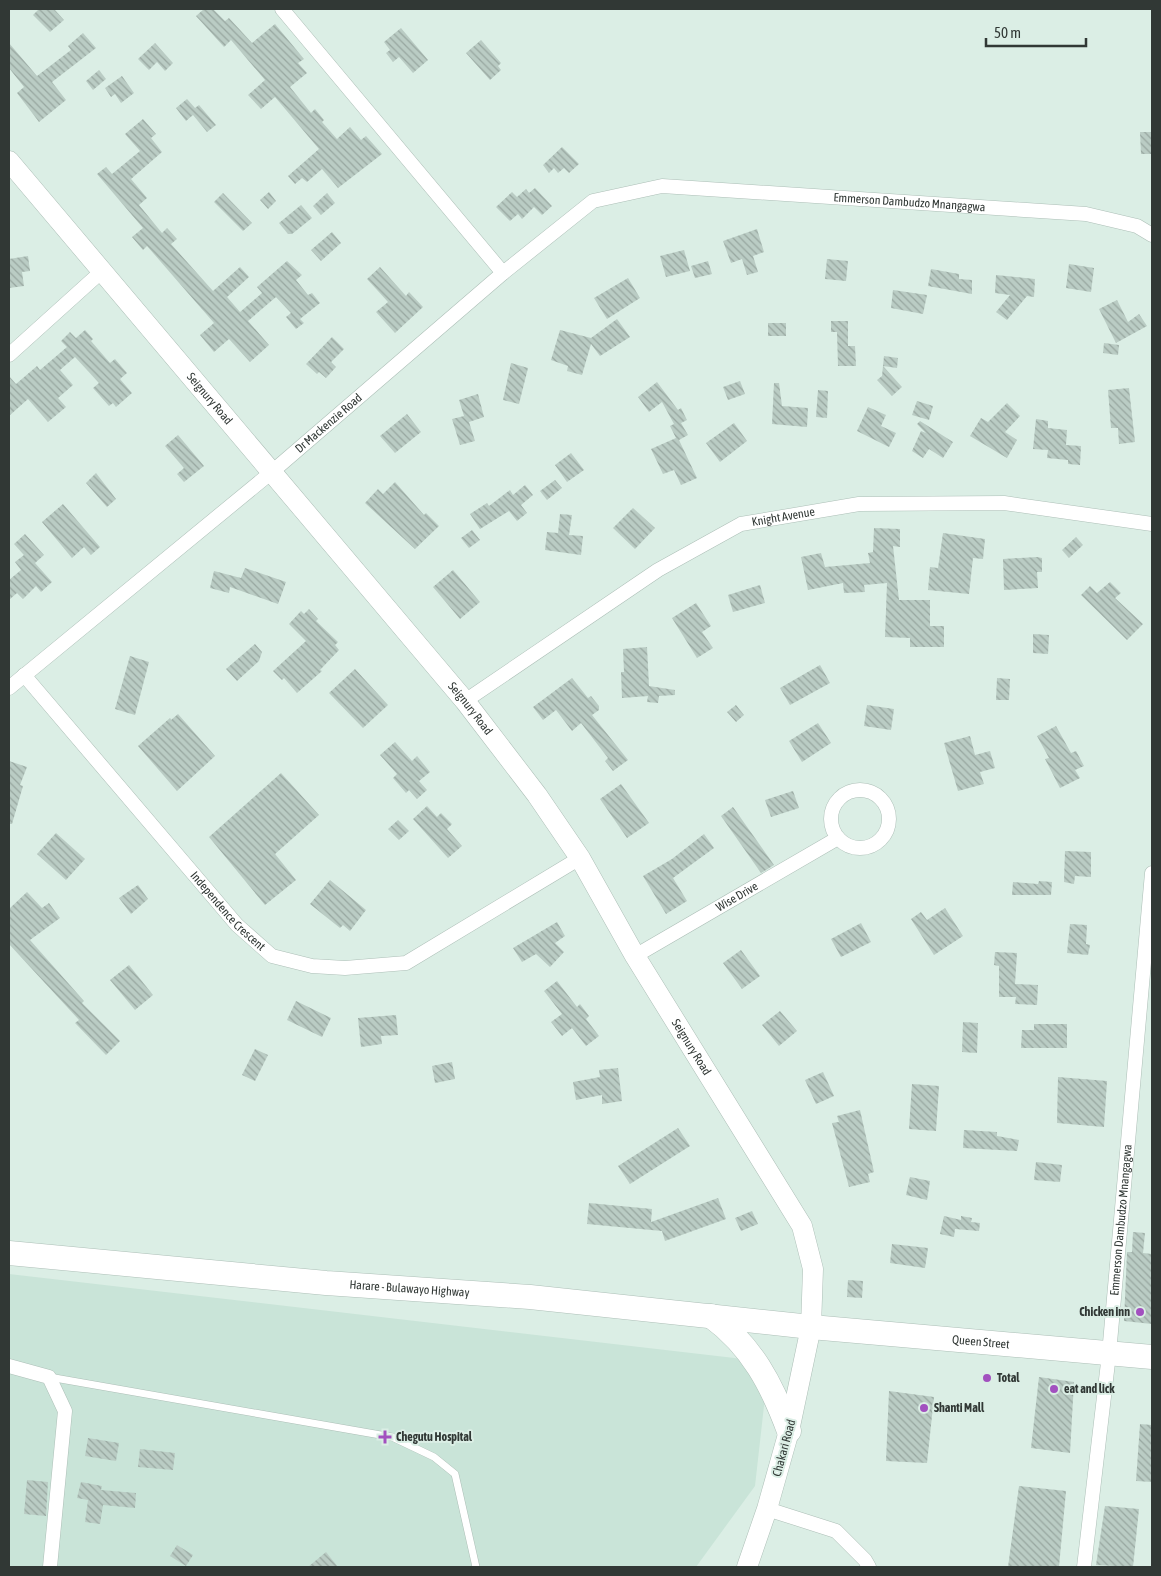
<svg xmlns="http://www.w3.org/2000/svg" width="1161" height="1576" viewBox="0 0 1161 1576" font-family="'Asap Condensed',sans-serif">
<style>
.built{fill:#c9e4d8}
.building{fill:url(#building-back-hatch)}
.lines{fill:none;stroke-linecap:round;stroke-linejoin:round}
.service-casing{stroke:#adbfb7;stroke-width:8}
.minor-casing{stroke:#adbfb7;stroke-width:15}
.secondary-casing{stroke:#adbfb7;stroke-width:21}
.trunk-casing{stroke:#adbfb7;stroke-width:25}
.service{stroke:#fff;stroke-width:7}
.minor{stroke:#fff;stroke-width:14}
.secondary{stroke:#fff;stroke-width:20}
.trunk{stroke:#fff;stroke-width:24}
.poi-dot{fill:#a250bf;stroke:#dbeee5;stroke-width:2}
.labels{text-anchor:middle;stroke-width:4;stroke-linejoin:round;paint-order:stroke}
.street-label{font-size:12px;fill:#313835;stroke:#dbeee5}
.poi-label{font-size:12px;font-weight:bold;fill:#313835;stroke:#dbeee5;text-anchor:start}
</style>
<defs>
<pattern id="building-back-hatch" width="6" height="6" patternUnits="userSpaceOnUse" patternTransform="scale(1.25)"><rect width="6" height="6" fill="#baccc4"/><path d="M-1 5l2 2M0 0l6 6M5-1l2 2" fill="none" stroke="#98a7a0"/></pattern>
</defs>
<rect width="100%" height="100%" fill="#dbeee5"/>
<polygon class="built" points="9,1274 743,1359 766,1388 755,1486 696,1567 9,1567"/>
<g class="building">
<polygon points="39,9 54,9 64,20 50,32 33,15"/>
<polygon points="204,9 213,9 225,21 229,18 252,43 275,24 304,59 298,63 307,73 290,87 311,113 315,109 324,120 322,122 337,139 350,127 361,140 366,136 382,154 338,188 322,169 307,182 302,178 295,184 288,176 319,149 275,97 261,109 248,95 265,80 231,40 224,47 196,16"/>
<polygon points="401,28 428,60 413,73 399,57 393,62 386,53 390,50 384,42"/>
<polygon points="83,33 96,48 52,82 66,100 39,122 17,93 24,87 9,68 9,43 37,76 71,50 68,46"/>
<polygon points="481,40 501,63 498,66 501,70 490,80 466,53"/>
<polygon points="155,43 173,63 165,71 157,62 149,70 138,59"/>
<polygon points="99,70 106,79 93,90 86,81"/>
<polygon points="122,76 134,93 121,103 115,94 111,97 105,88"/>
<polygon points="187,99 195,108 199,105 216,125 207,132 193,115 186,121 176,108"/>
<polygon points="143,119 156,134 151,138 162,152 131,179 147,198 139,205 162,233 167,228 177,239 171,244 213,291 240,267 249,277 227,297 240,312 262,293 257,287 287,261 302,275 296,280 308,295 312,293 320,303 300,319 304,323 296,329 286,317 291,313 276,297 248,321 269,345 250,362 229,339 214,352 200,335 214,323 147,246 143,250 132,237 143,228 97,174 106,167 112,174 140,151 125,134"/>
<polygon points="1140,132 1152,132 1152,154 1141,154"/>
<polygon points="562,147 579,164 569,173 564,168 558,173 554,168 549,173 543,165"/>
<polygon points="535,188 552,206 542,215 534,207 522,219 518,214 510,221 496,207 512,192 517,197 526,189 529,193"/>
<polygon points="269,192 276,201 268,209 260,200"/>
<polygon points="223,193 252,223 243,231 214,202"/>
<polygon points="327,193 335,203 321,215 313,206"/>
<polygon points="301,205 312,218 292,234 288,234 279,223"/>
<polygon points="757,229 764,252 753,256 758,272 747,275 742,259 731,263 723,241"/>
<polygon points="332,232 341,243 321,261 311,250"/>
<polygon points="684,250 690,271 666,277 660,256"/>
<polygon points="28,256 30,271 22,272 24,286 9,288 9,259"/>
<polygon points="827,259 848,261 846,281 825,279"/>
<polygon points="708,261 712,274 695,278 691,266"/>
<polygon points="1069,264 1094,268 1091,292 1066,288"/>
<polygon points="380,267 406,296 409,292 423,307 395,333 376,312 388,302 367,279"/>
<polygon points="931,269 959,274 959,279 972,280 972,294 928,286"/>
<polygon points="996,275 1035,279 1034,297 1027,296 1007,320 996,312 1010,295 995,293"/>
<polygon points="628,278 640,298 607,319 594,298"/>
<polygon points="893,290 927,295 923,314 891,308"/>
<polygon points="1117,300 1128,322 1139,314 1147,326 1116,343 1099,309"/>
<polygon points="617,319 630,337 600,356 591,344 582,375 567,371 568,366 551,360 560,330 591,338"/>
<polygon points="831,321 848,321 848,346 855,346 856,366 838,366 837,332 831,332"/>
<rect x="768" y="323" width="18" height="13"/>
<polygon points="85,330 93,339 91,341 110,363 115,359 127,373 120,379 132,393 116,407 113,403 109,406 93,388 99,383 75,357 60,370 73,385 58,398 66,407 48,422 28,399 9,416 9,376 16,384 37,366 40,370 67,347 61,341 70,332 76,338"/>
<polygon points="332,337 344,349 331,362 336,367 326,378 319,372 317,374 306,364"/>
<polygon points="1104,343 1119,345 1118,355 1103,353"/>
<polygon points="884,356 898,358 897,368 883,366"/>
<polygon points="511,363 528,368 519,404 503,400"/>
<polygon points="883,366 902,387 892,396 877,380 882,376"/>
<polygon points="740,381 745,394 728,400 723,387"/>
<polygon points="657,382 678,410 681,408 687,420 681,423 688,435 679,440 697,478 681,485 674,470 663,474 651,449 676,438 670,426 674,424 662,402 649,412 638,397"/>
<polygon points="774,383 779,383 782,406 808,408 807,427 772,424"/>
<polygon points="1129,388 1135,442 1119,444 1118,428 1111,428 1108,390"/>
<polygon points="818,390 828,391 827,418 816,417"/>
<polygon points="478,394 484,417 469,422 475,441 460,445 452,419 464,416 459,400"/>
<polygon points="917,401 933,406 929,420 912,415"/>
<polygon points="1007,403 1020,416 1005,432 1017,440 1007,458 970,436 981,418 988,422"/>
<polygon points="868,407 886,415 881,426 896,433 889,447 857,431"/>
<polygon points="407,414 421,432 395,453 380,436"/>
<polygon points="1036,419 1048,421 1048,428 1067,430 1066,445 1081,446 1080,465 1068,464 1068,460 1047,458 1048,450 1033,449"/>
<polygon points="920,421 953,442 943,458 929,449 923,458 912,451 921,431 926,433 917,424"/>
<polygon points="734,423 747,441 720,462 706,443"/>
<polygon points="178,435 204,466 184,482 177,474 184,468 165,446"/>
<polygon points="571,453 584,470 567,482 555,465"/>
<polygon points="96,473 116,499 107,507 86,483"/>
<polygon points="555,480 562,488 547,500 540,491"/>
<polygon points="395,482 424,515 426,513 439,526 415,549 365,503 378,489 383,494"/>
<polygon points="525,485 533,495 521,505 527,513 517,521 509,511 480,529 470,514 487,503 489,506 510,490 513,495"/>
<polygon points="63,504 100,547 91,555 84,547 72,558 42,522"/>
<polygon points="633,508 655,528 635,549 613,528"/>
<polygon points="560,514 572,515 569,535 583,536 581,555 545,550 547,532 558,533"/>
<polygon points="874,528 900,529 900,547 893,546 899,600 930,600 930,626 944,626 944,647 910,647 910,638 885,637 887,583 864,585 865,592 844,593 843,583 808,590 801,557 821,553 825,567 870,563 868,553 873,552"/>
<polygon points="472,530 480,540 469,548 461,538"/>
<polygon points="943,533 985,539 983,559 973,558 969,594 928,590 930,567 938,568"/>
<polygon points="25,534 44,555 35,563 52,582 41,592 36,586 23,599 17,593 9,600 9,580 21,570 15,562 24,555 14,544"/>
<polygon points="1076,537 1083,545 1069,558 1062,550"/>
<polygon points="1037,557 1042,558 1042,572 1037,572 1038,588 1004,590 1003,559"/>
<polygon points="245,568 286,582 278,604 230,587 229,593 210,588 214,571 241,578"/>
<polygon points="453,570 480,602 460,619 433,587"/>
<polygon points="1110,582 1121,593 1115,598 1143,624 1127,640 1081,595 1090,586 1097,593"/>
<polygon points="760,585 765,603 733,612 728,595"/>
<polygon points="696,603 711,626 702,632 713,648 697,658 672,618"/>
<polygon points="309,609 318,619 316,621 338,642 335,645 339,650 320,670 322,671 297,693 284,678 282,680 273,671 306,641 289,624 301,611 304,614"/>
<polygon points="1033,634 1049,635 1048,654 1033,653"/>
<polygon points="255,644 262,652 259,661 237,681 226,669"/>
<polygon points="647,647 649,686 675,690 675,695 659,696 658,703 647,702 648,696 622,698 621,672 624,672 623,649"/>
<polygon points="130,656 149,662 135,715 115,709"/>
<polygon points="820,665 830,683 790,705 780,688"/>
<polygon points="355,669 388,705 363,728 329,693"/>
<polygon points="572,678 588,698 591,696 599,706 599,710 592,715 628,760 613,771 605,761 608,758 581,723 572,731 556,710 543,720 533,707"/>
<polygon points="997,678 1010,679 1009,700 996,700"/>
<polygon points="736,705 744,715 736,722 727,712"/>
<polygon points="867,705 894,709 891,730 864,726"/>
<polygon points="178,714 215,756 177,791 138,746 170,718 171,720"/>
<polygon points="818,723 831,743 802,762 789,741"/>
<polygon points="1056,726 1071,753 1076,751 1084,766 1075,770 1080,778 1060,788 1045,759 1049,758 1037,736"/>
<polygon points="970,736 975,755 990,751 995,768 980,772 984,784 958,791 944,743"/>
<polygon points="395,742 412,761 417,756 430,772 419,781 427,790 417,799 409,790 406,793 393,778 397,774 380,755"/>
<polygon points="9,761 27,767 20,785 23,786 12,824 9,824"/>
<polygon points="281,773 319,815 275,854 296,880 265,905 209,837"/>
<polygon points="621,784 649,823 627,838 600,799"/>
<polygon points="793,791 799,808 771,817 765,800"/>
<polygon points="427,806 437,817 441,813 452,824 447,829 462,846 448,858 413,819"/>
<polygon points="733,807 774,865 761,873 721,816"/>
<polygon points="398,820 409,831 399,840 388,829"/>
<polygon points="56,833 85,859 66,880 37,854"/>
<polygon points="704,834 714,848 673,878 687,901 666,914 643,876 672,859"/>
<polygon points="1065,851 1091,852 1091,877 1075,876 1074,884 1064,882"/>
<polygon points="330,880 366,910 350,931 343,925 340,928 310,904"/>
<polygon points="1039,881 1052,882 1051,895 1012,895 1013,882 1038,884"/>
<polygon points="138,885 148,899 131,914 119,898"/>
<polygon points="27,892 42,908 49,903 60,918 30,940 84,1001 82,1003 120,1041 106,1055 75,1023 79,1020 9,944 9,909"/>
<polygon points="945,908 963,936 934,955 911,919 921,912 927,920"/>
<polygon points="557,922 565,936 555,943 564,952 550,967 536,954 522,962 513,948"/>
<polygon points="861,923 871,942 841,957 831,939"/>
<polygon points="1070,924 1087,925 1086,944 1090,945 1088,955 1067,953"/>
<polygon points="741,950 760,976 742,989 723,963"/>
<polygon points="995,952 1017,953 1015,984 1038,985 1037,1005 1015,1004 1016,997 999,997 999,966 994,965"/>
<polygon points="129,965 153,995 135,1010 110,980"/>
<polygon points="557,981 577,1007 580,1004 589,1016 586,1019 599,1036 586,1046 572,1028 562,1036 551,1022 562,1014 544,991"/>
<polygon points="296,1001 331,1018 322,1037 287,1020"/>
<polygon points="780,1011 797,1031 779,1046 762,1025"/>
<polygon points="396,1015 398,1035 381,1036 382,1044 361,1047 358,1018"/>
<polygon points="963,1022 978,1023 977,1053 962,1052"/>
<polygon points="1034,1024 1067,1024 1067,1048 1021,1048 1022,1030 1034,1030"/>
<polygon points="255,1049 268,1055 255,1081 242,1075"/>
<polygon points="452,1062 455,1079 435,1083 432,1066"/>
<polygon points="618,1068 622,1101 602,1104 602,1095 576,1100 573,1082 600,1077 599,1070"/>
<polygon points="823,1072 834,1096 816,1104 805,1080"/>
<polygon points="1058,1077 1107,1081 1104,1127 1057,1123"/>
<polygon points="912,1084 939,1086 936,1131 909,1129"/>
<polygon points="860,1110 874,1172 868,1174 870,1182 849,1187 832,1123 839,1122 837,1116"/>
<polygon points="678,1128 690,1146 630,1184 618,1166"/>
<polygon points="964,1130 997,1132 997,1136 1019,1140 1017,1151 963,1148"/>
<polygon points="1036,1162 1062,1165 1060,1182 1034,1180"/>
<polygon points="910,1177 930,1181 927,1200 906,1195"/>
<polygon points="718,1198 726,1219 665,1241 662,1231 587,1224 589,1203 652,1209 651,1222"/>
<polygon points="752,1211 758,1224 741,1231 735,1218"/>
<polygon points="944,1216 961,1220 961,1216 972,1218 971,1222 980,1223 979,1231 955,1229 954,1237 940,1234"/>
<polygon points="1133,1232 1145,1233 1143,1253 1152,1254 1152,1324 1124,1321 1127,1252 1132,1252"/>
<polygon points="892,1244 928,1248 925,1268 890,1263"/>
<polygon points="848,1280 863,1281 862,1298 847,1297"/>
<polygon points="1039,1377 1074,1382 1070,1453 1031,1448"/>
<polygon points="889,1391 934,1397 927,1463 886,1461"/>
<polygon points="1140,1424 1152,1425 1152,1482 1136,1481"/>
<polygon points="88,1438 119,1443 116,1461 85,1456"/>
<polygon points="140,1449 175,1453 173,1470 138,1467"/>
<polygon points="27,1480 48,1482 46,1516 24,1514"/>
<polygon points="81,1482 102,1486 101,1490 136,1493 135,1508 103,1505 100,1524 85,1522 88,1500 77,1498"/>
<polygon points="1019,1486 1066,1491 1059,1567 1008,1567"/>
<polygon points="1105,1506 1139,1509 1133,1567 1096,1565"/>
<polygon points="177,1545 193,1555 186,1566 170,1556"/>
<polygon points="326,1552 338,1567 308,1567"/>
</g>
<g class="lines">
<defs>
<polyline id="service" points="49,1377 392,1437 434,1457 455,1474 476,1567"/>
<g id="minor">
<polyline points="282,9 503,273"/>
<polyline points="9,355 101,272"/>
<path id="s1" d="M 24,675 L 237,925 L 272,956 L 312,966 L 345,968 L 406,963 L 580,858"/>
<path id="s2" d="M 9,688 L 273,471 L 503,273 L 593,201 L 662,186 L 1086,214 L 1137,226 L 1152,235"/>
<path id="s3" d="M 465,701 L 658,570 L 741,524 L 859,504 L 1004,503 L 1152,524"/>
<circle cx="860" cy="819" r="29"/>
<path id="s4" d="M 635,956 L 838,838"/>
<polyline points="9,1366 49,1377 65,1411 50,1567"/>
<polyline points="767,1509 836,1531 865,1560 869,1567"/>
<path id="s5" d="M 1084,1567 L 1109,1354 L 1152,873"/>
</g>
<g id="secondary">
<path id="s6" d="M 9,161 L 465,701 L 537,795 L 580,858 L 635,956 L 802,1226 L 813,1269 L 811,1327 L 789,1431 L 767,1509 L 747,1567"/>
</g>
<g id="trunk">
<path id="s7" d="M 9,1253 L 326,1283 L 530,1297 L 811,1327 L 1152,1357"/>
<path d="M 711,1316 C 752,1346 772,1385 789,1431"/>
</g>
</defs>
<use href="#service" class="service-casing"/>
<use href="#minor" class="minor-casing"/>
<use href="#secondary" class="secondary-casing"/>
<use href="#trunk" class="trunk-casing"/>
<use href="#service" class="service"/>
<use href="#minor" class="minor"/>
<use href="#secondary" class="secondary"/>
<use href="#trunk" class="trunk"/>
</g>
<g class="poi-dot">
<circle cx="1140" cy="1312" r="5"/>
<circle cx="987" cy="1378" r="5"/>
<circle cx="1054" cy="1389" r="5"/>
<circle cx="924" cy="1408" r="5"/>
<path d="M382.5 1429.5h5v5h5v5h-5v5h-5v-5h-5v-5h5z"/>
</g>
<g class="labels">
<g class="street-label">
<text dy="4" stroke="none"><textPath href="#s2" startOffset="1079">Emmerson Dambudzo Mnangagwa</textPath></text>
<text dy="4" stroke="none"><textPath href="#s6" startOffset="311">Seignury Road</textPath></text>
<text dy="4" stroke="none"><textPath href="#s2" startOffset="415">Dr Mackenzie Road</textPath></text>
<text dy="4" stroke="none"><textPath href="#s3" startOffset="371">Knight Avenue</textPath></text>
<text dy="4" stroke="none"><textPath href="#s6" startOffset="716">Seignury Road</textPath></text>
<text dy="4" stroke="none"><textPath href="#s4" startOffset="118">Wise Drive</textPath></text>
<text dy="4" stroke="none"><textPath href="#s1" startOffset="312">Independence Crescent</textPath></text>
<text dy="4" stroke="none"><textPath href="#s6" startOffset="1121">Seignury Road</textPath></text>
<text dy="4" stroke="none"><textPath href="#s5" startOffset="349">Emmerson Dambudzo Mnangagwa</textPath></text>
<text dy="4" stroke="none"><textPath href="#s7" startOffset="402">Harare - Bulawayo Highway</textPath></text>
<text dy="4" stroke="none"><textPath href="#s7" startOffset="976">Queen Street</textPath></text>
<text transform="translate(784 1448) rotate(-75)" y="4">Chakari Road</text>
</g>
<g class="poi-label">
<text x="1130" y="1316" text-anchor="end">Chicken inn</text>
<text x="997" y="1382">Total</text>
<text x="1064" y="1393">eat and lick</text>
<text x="934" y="1412">Shanti Mall</text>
<text x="396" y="1441">Chegutu Hospital</text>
</g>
</g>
<rect width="1161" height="1576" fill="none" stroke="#313835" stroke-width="20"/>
<path d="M986 38v8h100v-8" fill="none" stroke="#313835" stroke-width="2.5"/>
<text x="994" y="38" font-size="15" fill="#313835" stroke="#dbeee5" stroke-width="4" paint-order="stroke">50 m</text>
</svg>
